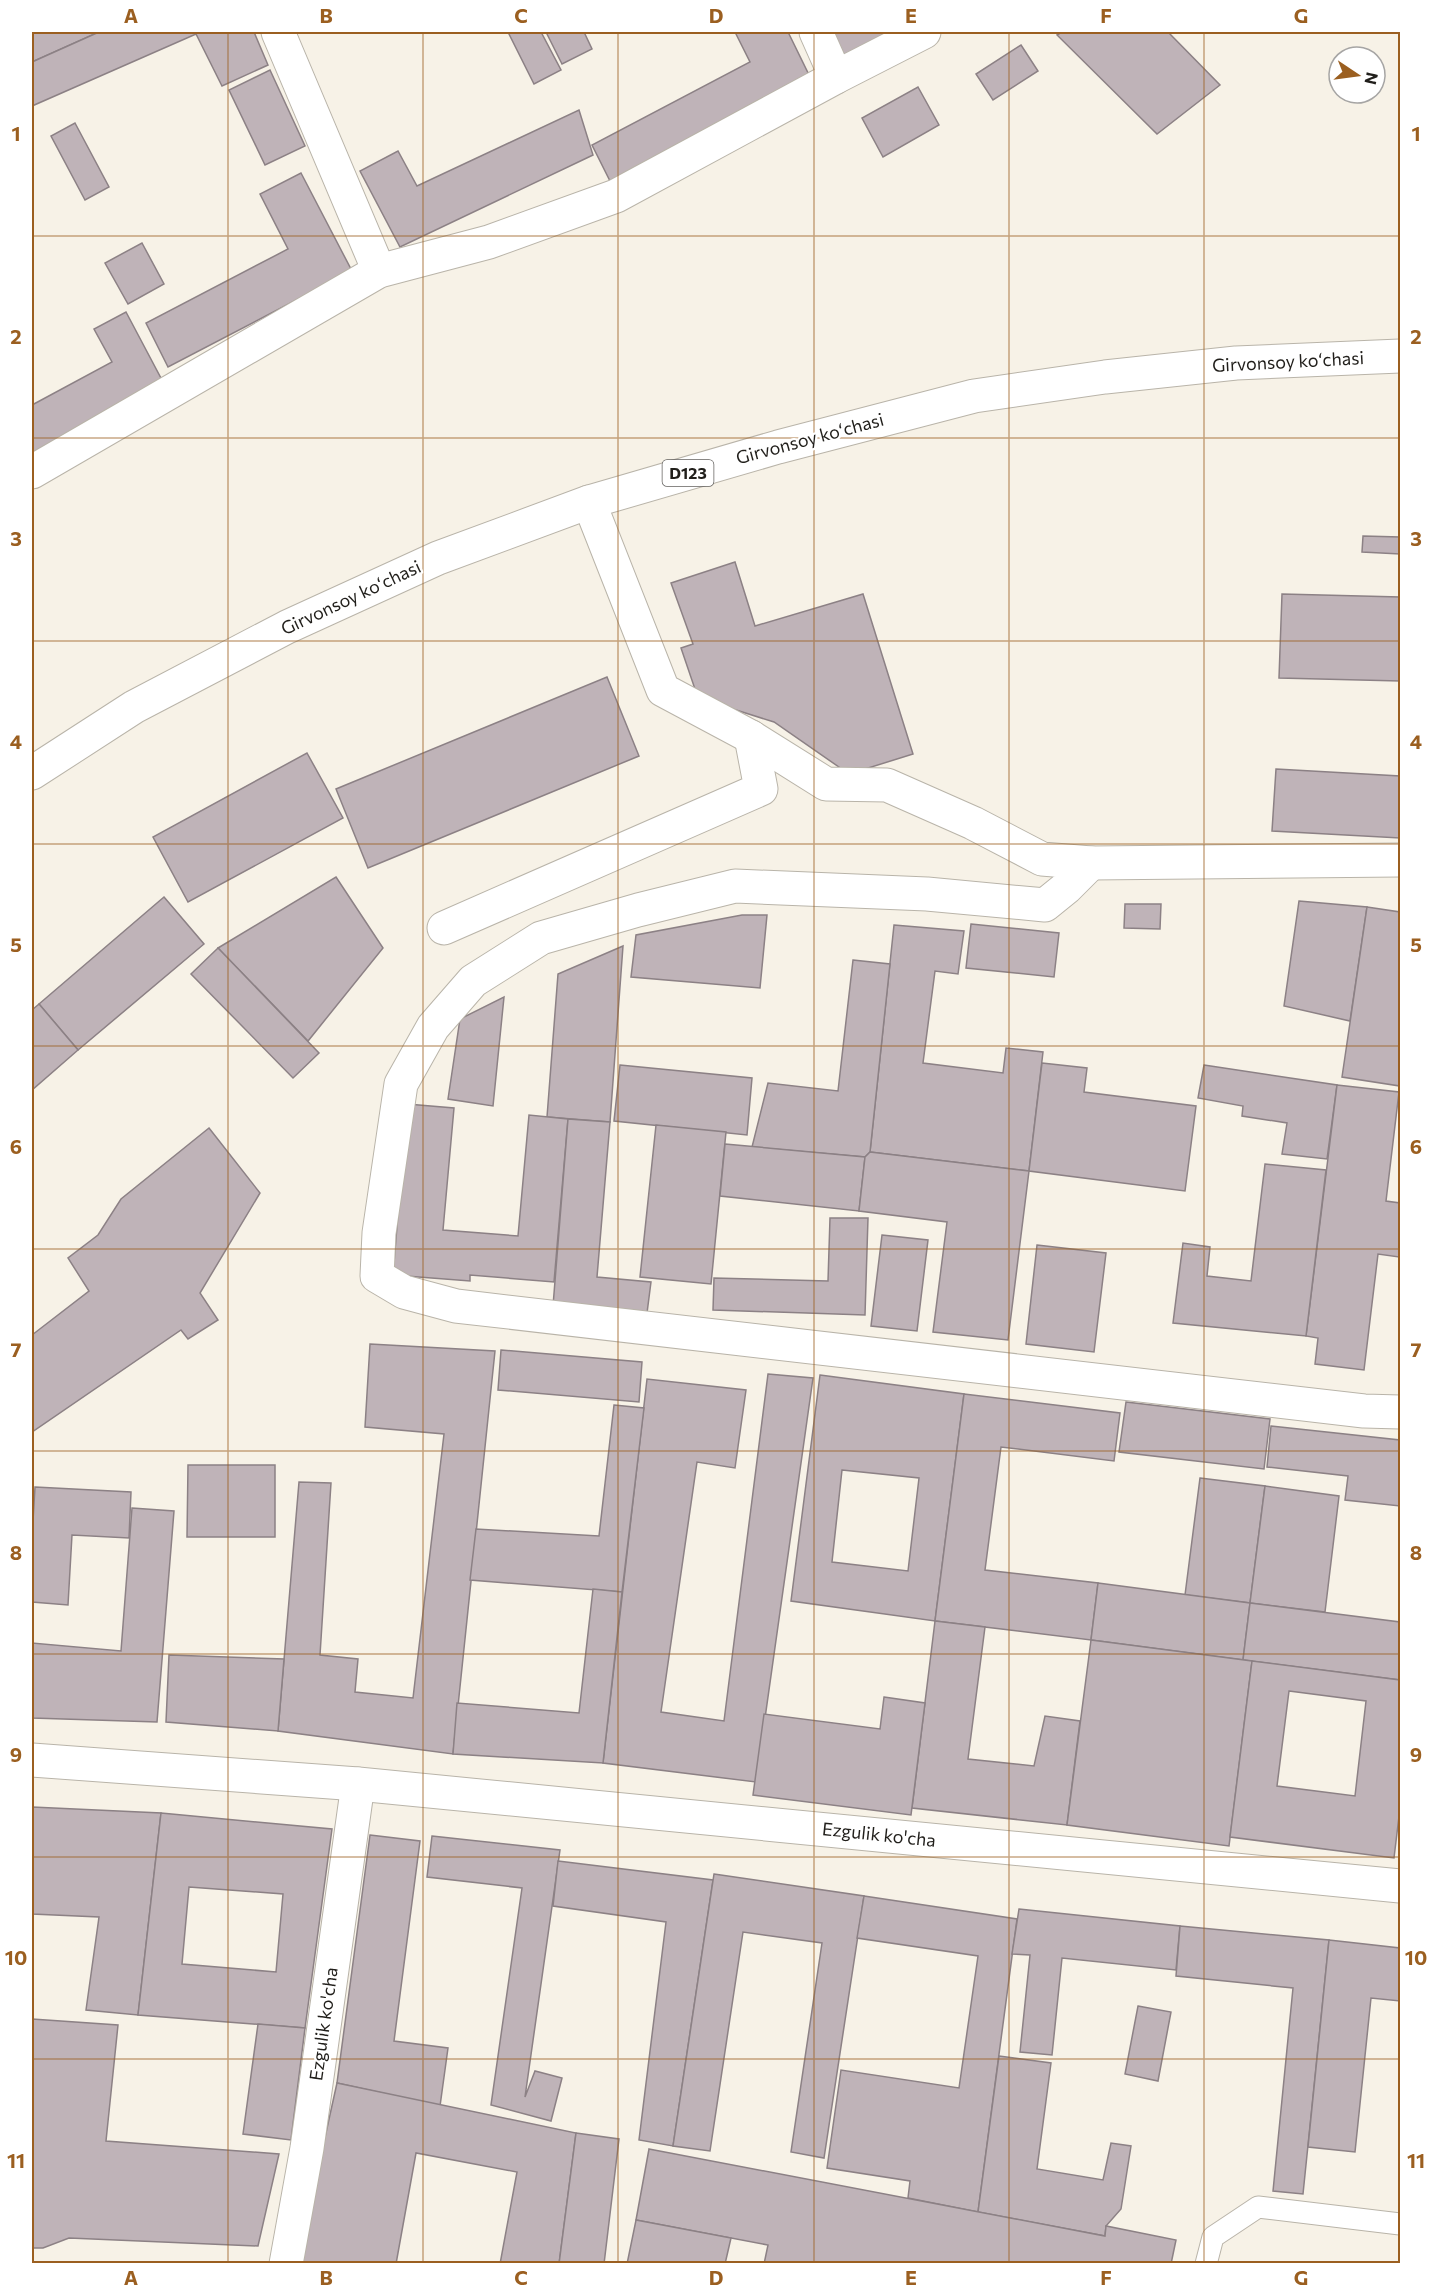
<svg xmlns="http://www.w3.org/2000/svg" width="1432" height="2295" viewBox="0 0 1432 2295" font-family="Commissioner,sans-serif">
<style>
.building{fill:#bfb3b8;stroke:#8c8185;stroke-width:1.5;fill-rule:evenodd}
.lines{fill:none;stroke-linecap:round;stroke-linejoin:round}
.lane-casing{stroke:#b9b4a9;stroke-width:23}
.street-casing{stroke:#b9b4a9;stroke-width:35}
.primary-casing{stroke:#b9b4a9;stroke-width:35}
.lane{stroke:#fff;stroke-width:21}
.street{stroke:#fff;stroke-width:33}
.primary{stroke:#fff;stroke-width:33}
.grid{fill:none;stroke:#9b5f20;stroke-width:1.5;stroke-opacity:0.55}
.labels{text-anchor:middle;stroke-width:4.5;stroke-linejoin:round;paint-order:stroke}
.shield{fill:#fff;stroke:#64625f;stroke-width:1.5}
.shield-label{font-size:16px;font-weight:bold;fill:#211f1b}
.street-label{font-size:18px;fill:#211f1b;stroke:#fff}
.neatline{fill:none;stroke:#9b5f20;stroke-width:2}
.grid-label{font-size:20px;text-anchor:middle;font-weight:bold;fill:#9b5f20}
</style>
<rect width="100%" height="100%" fill="#f7f2e7"/>
<g class="building">
<polygon points="32,32 99,32 32,62"/>
<polygon points="99,32 254,32 268,65 222,86 196,34 32,106 32,62"/>
<polygon points="508,32 541,32 561,70 534,84"/>
<polygon points="546,32 584,32 592,49 562,64"/>
<polygon points="735,32 788,32 811,79 611,183 592,145 750,62"/>
<polygon points="832,32 910,32 848,64"/>
<polygon points="1062,32 1168,32 1220,85 1157,134 1057,35"/>
<polygon points="1021,45 1038,71 993,100 976,74"/>
<polygon points="270,70 305,146 265,165 229,90"/>
<polygon points="918,87 939,125 883,157 862,118"/>
<polygon points="579,110 593,155 400,247 360,171 398,151 417,186"/>
<polygon points="75,123 109,187 85,200 51,136"/>
<polygon points="301,173 352,271 168,367 146,323 288,249 260,194"/>
<polygon points="142,243 164,284 128,304 105,263"/>
<polygon points="126,312 163,382 32,453 32,405 112,362 94,329"/>
<polygon points="1363,536 1400,537 1400,554 1362,552"/>
<polygon points="735,562 755,626 863,594 913,754 849,774 774,722 698,698 681,648 693,644 671,583"/>
<polygon points="1282,594 1400,597 1400,681 1279,678"/>
<polygon points="607,677 639,756 368,868 336,789"/>
<polygon points="307,753 343,818 188,902 153,837"/>
<polygon points="1276,769 1400,776 1400,838 1272,831"/>
<polygon points="336,877 383,948 308,1041 218,948"/>
<polygon points="164,897 204,944 78,1050 39,1004"/>
<polygon points="1299,901 1367,907 1350,1021 1284,1006"/>
<polygon points="1125,904 1161,904 1160,929 1124,928"/>
<polygon points="1367,907 1400,912 1400,1086 1342,1077"/>
<polygon points="742,915 767,915 760,988 631,977 636,935"/>
<polygon points="971,924 1059,933 1054,977 966,968"/>
<polygon points="894,925 964,931 958,974 935,971 923,1063 1003,1073 1006,1048 1043,1052 1029,1171 870,1152"/>
<polygon points="623,946 610,1122 547,1117 558,974"/>
<polygon points="218,948 319,1053 293,1078 191,974"/>
<polygon points="853,960 890,964 870,1152 865,1157 752,1147 768,1083 838,1091"/>
<polygon points="504,997 493,1106 448,1099 460,1019"/>
<polygon points="39,1004 78,1050 32,1090 32,1010"/>
<polygon points="1042,1063 1087,1068 1084,1092 1196,1106 1185,1191 1029,1171"/>
<polygon points="620,1065 752,1078 747,1135 614,1121"/>
<polygon points="1204,1065 1337,1085 1327,1159 1282,1154 1287,1123 1242,1116 1243,1106 1198,1098"/>
<polygon points="1337,1085 1399,1092 1386,1201 1400,1203 1400,1248 1399,1257 1378,1254 1364,1370 1315,1364 1318,1338 1306,1336"/>
<polygon points="407,1104 454,1108 443,1230 518,1236 529,1115 568,1119 554,1282 470,1275 470,1281 393,1275"/>
<polygon points="568,1119 610,1122 597,1277 651,1282 647,1313 553,1306"/>
<polygon points="656,1125 726,1132 711,1284 640,1277"/>
<polygon points="209,1128 260,1193 200,1293 218,1320 188,1339 181,1330 32,1432 32,1335 89,1291 68,1258 98,1235 121,1199"/>
<polygon points="725,1144 865,1157 859,1211 720,1196"/>
<polygon points="870,1152 1029,1171 1008,1340 933,1332 947,1222 859,1211 865,1157"/>
<polygon points="1265,1164 1326,1170 1306,1336 1173,1323 1183,1243 1210,1247 1207,1276 1251,1281"/>
<polygon points="830,1218 868,1218 865,1315 713,1310 714,1278 828,1281"/>
<polygon points="882,1235 928,1240 917,1331 871,1326"/>
<polygon points="1037,1245 1106,1253 1094,1352 1026,1344"/>
<polygon points="370,1344 495,1351 453,1754 278,1731 299,1482 331,1483 320,1655 358,1659 355,1692 413,1698 444,1434 365,1427"/>
<polygon points="501,1350 642,1362 639,1402 498,1390"/>
<polygon points="768,1374 813,1378 756,1782 603,1763 647,1379 746,1390 735,1468 697,1462 661,1712 724,1721"/>
<path d="M 820,1375 L 964,1394 L 935,1621 L 791,1601 ZM 842,1470 L 919,1478 L 908,1571 L 832,1562 Z"/>
<polygon points="964,1394 1120,1413 1114,1461 1001,1447 985,1570 1098,1583 1091,1640 935,1621"/>
<polygon points="1126,1402 1270,1419 1264,1469 1119,1452"/>
<polygon points="614,1405 644,1408 622,1592 470,1580 476,1529 599,1536"/>
<polygon points="1271,1426 1400,1440 1400,1506 1345,1500 1348,1476 1267,1467"/>
<polygon points="188,1465 275,1465 275,1537 187,1537"/>
<polygon points="1200,1478 1265,1486 1250,1603 1185,1595"/>
<polygon points="1265,1486 1339,1496 1325,1612 1250,1603"/>
<polygon points="35,1487 131,1492 129,1538 72,1535 68,1605 32,1602 32,1538"/>
<polygon points="132,1508 174,1511 157,1722 32,1718 32,1643 121,1651"/>
<polygon points="1098,1583 1250,1603 1243,1660 1091,1640"/>
<polygon points="593,1589 622,1592 603,1763 453,1754 457,1703 579,1713"/>
<polygon points="1250,1603 1400,1622 1400,1680 1243,1660"/>
<polygon points="935,1621 985,1627 968,1759 1034,1766 1045,1716 1080,1721 1067,1825 912,1808"/>
<polygon points="1091,1640 1252,1661 1229,1846 1067,1825"/>
<polygon points="169,1655 284,1659 278,1731 166,1722"/>
<path d="M 1252,1661 L 1400,1680 L 1400,1808 L 1394,1858 L 1230,1837 ZM 1289,1691 L 1366,1701 L 1355,1796 L 1277,1786 Z"/>
<polygon points="884,1697 925,1703 911,1815 753,1795 764,1714 880,1729"/>
<polygon points="32,1807 161,1813 138,2015 86,2010 99,1917 32,1914"/>
<path d="M 161,1813 L 332,1829 L 305,2028 L 138,2015 ZM 189,1887 L 283,1894 L 276,1972 L 182,1964 Z"/>
<polygon points="370,1835 420,1841 394,2041 448,2048 440,2106 337,2083"/>
<polygon points="432,1836 560,1850 525,2097 535,2071 562,2078 551,2121 491,2105 522,1888 427,1877"/>
<polygon points="558,1861 713,1880 673,2146 639,2140 666,1922 553,1906"/>
<polygon points="714,1874 864,1896 824,2158 791,2152 822,1943 743,1932 710,2151 673,2146"/>
<polygon points="864,1896 1017,1919 978,2212 908,2198 910,2181 827,2168 841,2070 959,2088 978,1956 857,1938"/>
<polygon points="1019,1909 1180,1926 1176,1970 1062,1958 1052,2055 1020,2052 1030,1955 1012,1954"/>
<polygon points="1180,1926 1329,1940 1303,2194 1273,2191 1293,1988 1176,1976"/>
<polygon points="1329,1940 1400,1948 1400,2001 1371,1998 1355,2152 1308,2147"/>
<polygon points="1138,2006 1171,2012 1158,2081 1125,2074"/>
<polygon points="32,2019 118,2025 106,2141 279,2154 258,2246 69,2238 43,2248 32,2248"/>
<polygon points="258,2024 305,2028 291,2140 243,2134"/>
<polygon points="999,2056 1051,2063 1037,2169 1103,2180 1111,2143 1131,2146 1121,2209 1106,2226 1105,2236 978,2212"/>
<polygon points="337,2083 576,2133 559,2264 500,2264 517,2172 416,2153 396,2264 297,2264"/>
<polygon points="576,2133 619,2139 604,2264 559,2264"/>
<polygon points="649,2149 1105,2236 1106,2226 1176,2240 1171,2264 764,2264 768,2245 636,2220"/>
<polygon points="636,2220 731,2238 725,2264 627,2264"/>
</g>
<g class="lines">
<defs>
<polyline id="lane" points="1206,2264 1213,2237 1258,2207 1400,2224"/>
<g id="street">
<polyline points="278,32 379,271"/>
<polyline points="816,32 836,77"/>
<polyline points="32,472 379,271 489,242 616,196 836,77 924,32"/>
<polyline points="589,502 663,690 751,737 826,784 887,785 973,823 1042,859 1091,863 1066,888 1045,905 927,894 735,886 638,910 541,938 473,981 433,1027 401,1084 379,1233 377,1276 404,1292 456,1306 1364,1411 1400,1412"/>
<polyline points="1091,863 1400,860"/>
<polyline points="444,928 761,789 751,737"/>
<polyline points="32,1760 358,1784 1400,1886"/>
<polyline points="286,2264 307,2148 358,1784"/>
</g>
<polyline id="primary" points="32,773 134,707 287,627 438,558 589,502 778,447 974,396 1105,377 1236,363 1400,356"/>
</defs>
<use href="#lane" class="lane-casing"/>
<use href="#street" class="street-casing"/>
<use href="#primary" class="primary-casing"/>
<use href="#lane" class="lane"/>
<use href="#street" class="street"/>
<use href="#primary" class="primary"/>
</g>
<path class="grid" d="M 228,32 L 228,2264M 423,32 L 423,2264M 618,32 L 618,2264M 814,32 L 814,2264M 1009,32 L 1009,2264M 1204,32 L 1204,2264M 32,236 L 1400,236M 32,438 L 1400,438M 32,641 L 1400,641M 32,844 L 1400,844M 32,1046 L 1400,1046M 32,1249 L 1400,1249M 32,1451 L 1400,1451M 32,1654 L 1400,1654M 32,1857 L 1400,1857M 32,2059 L 1400,2059"/>
<g class="labels">
<rect class="shield" x="662.5" y="460" width="51" height="26" rx="4.5"/>
<g class="shield-label">
<text x="688" y="479">D123</text>
</g>
<g class="street-label">
<text transform="translate(1288 362) rotate(-3)" y="6">Girvonsoy koʻchasi</text>
<text transform="translate(810 439) rotate(-15)" y="6">Girvonsoy koʻchasi</text>
<text transform="translate(351 598) rotate(-25)" y="6">Girvonsoy koʻchasi</text>
<text transform="translate(879 1835) rotate(6)" y="6">Ezgulik ko'cha</text>
<text transform="translate(324 2024) rotate(-82)" y="6">Ezgulik ko'cha</text>
</g>
</g>
<rect width="1432" height="2295" fill="none" stroke="#ffffff" stroke-width="66"/>
<g transform="translate(1357 75) rotate(103)"><circle r="28" fill="#ffffff" stroke="#a6a5a4" stroke-width="1.5"/>
<path d="M0-4.5L10 22L0 15L-10 22Z" fill="#9b5f20"/>
<text y="-9" font-size="16" font-weight="bold" text-anchor="middle" fill="#211f1b">N</text>
</g>
<rect x="33" y="33" width="1366" height="2229" class="neatline"/>
<g class="grid-label">
<text x="131" y="23">A</text>
<text x="326" y="23">B</text>
<text x="521" y="23">C</text>
<text x="716" y="23">D</text>
<text x="911" y="23">E</text>
<text x="1106" y="23">F</text>
<text x="1301" y="23">G</text>
<text x="16" y="141">1</text>
<text x="1416" y="141">1</text>
<text x="16" y="344">2</text>
<text x="1416" y="344">2</text>
<text x="16" y="546">3</text>
<text x="1416" y="546">3</text>
<text x="16" y="749">4</text>
<text x="1416" y="749">4</text>
<text x="16" y="952">5</text>
<text x="1416" y="952">5</text>
<text x="16" y="1154">6</text>
<text x="1416" y="1154">6</text>
<text x="16" y="1357">7</text>
<text x="1416" y="1357">7</text>
<text x="16" y="1560">8</text>
<text x="1416" y="1560">8</text>
<text x="16" y="1762">9</text>
<text x="1416" y="1762">9</text>
<text x="16" y="1965">10</text>
<text x="1416" y="1965">10</text>
<text x="16" y="2168">11</text>
<text x="1416" y="2168">11</text>
<text x="131" y="2285">A</text>
<text x="326" y="2285">B</text>
<text x="521" y="2285">C</text>
<text x="716" y="2285">D</text>
<text x="911" y="2285">E</text>
<text x="1106" y="2285">F</text>
<text x="1301" y="2285">G</text>
</g>
</svg>
